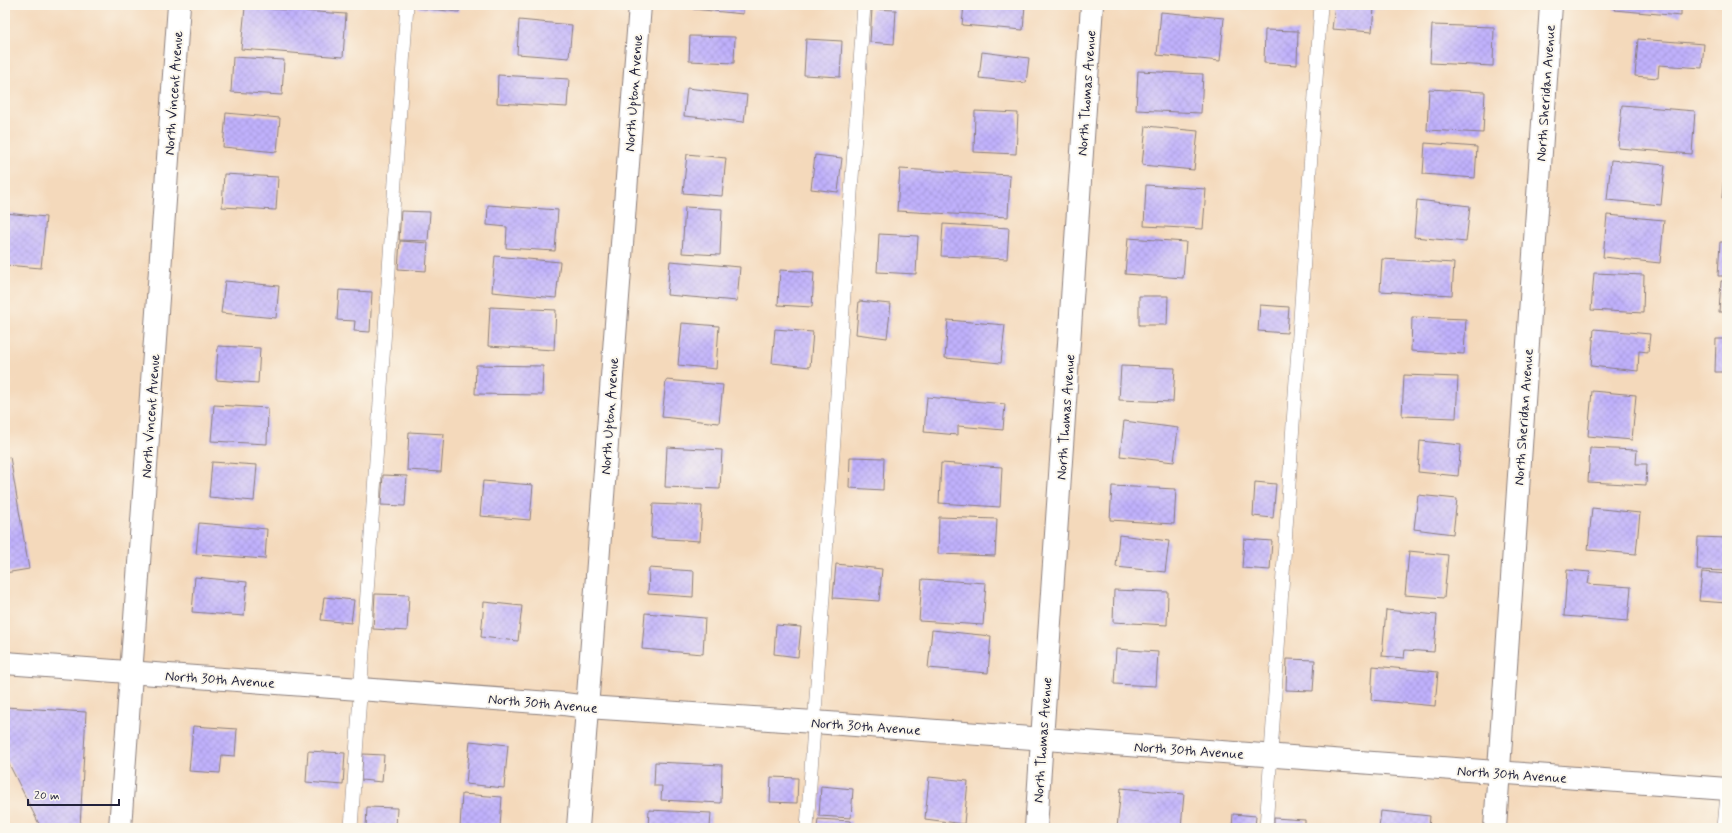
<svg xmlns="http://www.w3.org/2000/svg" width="1732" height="833" viewBox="0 0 1732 833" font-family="Mynerve,sans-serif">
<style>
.building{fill:url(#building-cross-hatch)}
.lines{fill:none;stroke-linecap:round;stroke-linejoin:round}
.service-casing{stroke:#8b7e7b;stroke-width:14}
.minor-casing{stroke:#8b7e7b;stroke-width:24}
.service{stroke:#fff;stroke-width:13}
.minor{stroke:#fff;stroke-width:22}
.labels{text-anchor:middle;stroke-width:4;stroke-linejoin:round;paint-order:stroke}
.street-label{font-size:14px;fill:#22223b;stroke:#fbf7ec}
</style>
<defs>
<pattern id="building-cross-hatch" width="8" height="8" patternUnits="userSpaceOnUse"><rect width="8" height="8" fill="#c0b1fc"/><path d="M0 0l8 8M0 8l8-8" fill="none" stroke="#a598d9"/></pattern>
</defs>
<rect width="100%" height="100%" fill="#fbf7ec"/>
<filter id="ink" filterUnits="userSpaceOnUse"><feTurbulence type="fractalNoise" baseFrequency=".025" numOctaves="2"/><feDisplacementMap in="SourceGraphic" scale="8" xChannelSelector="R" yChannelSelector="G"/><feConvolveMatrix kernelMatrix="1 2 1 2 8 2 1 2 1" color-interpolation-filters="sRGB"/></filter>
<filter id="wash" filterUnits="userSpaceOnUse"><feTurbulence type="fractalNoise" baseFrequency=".012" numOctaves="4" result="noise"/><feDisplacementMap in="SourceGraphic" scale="16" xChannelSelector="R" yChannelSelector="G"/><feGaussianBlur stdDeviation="0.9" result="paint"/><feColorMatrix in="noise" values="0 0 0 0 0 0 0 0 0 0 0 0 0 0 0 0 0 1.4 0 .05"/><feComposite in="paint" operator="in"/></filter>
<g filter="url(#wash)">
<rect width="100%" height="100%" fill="#f4d9bb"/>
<g id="blocks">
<g class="building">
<polygon points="418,5 460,5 459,12 418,8"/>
<polygon points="693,5 743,5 743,14 693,9"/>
<polygon points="964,5 1025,5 1023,30 962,25"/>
<polygon points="1335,5 1383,5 1383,9 1374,8 1372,32 1332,29"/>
<polygon points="1615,5 1681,5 1681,16 1614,10"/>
<polygon points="245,7 346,14 343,57 241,49"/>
<polygon points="872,9 896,10 894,44 870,42"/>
<polygon points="1161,12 1224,18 1220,61 1157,55"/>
<polygon points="519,20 572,25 569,58 517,54"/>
<polygon points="1432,25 1494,27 1493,66 1430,63"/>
<polygon points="1265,30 1298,31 1297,65 1264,63"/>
<polygon points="690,36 735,37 734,63 689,61"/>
<polygon points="806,39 842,41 840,77 804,75"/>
<polygon points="1638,39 1704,44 1702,68 1659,65 1658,78 1635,76"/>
<polygon points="982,52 1029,58 1026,83 979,78"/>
<polygon points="233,57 284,60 282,95 231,92"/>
<polygon points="1138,71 1203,74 1201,113 1136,110"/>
<polygon points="498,75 569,79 567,107 497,103"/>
<polygon points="687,88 747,95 744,122 684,116"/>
<polygon points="1429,89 1485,92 1483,133 1427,130"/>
<polygon points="1622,105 1695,111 1692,154 1618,148"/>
<polygon points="975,111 1018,113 1016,154 974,152"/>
<polygon points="226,113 280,118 277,152 223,147"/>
<polygon points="1146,126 1198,131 1194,170 1142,165"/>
<polygon points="1425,143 1477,147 1475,178 1423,174"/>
<polygon points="687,154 726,158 722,196 683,193"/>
<polygon points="815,155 842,158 838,192 811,189"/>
<polygon points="1611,160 1665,165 1661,205 1607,200"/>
<polygon points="1725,165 1727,165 1727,199 1722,198"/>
<polygon points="900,169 1010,175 1008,217 897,211"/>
<polygon points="224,174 278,177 276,210 222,207"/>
<polygon points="1146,185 1206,189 1203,229 1144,226"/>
<polygon points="1417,200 1470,206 1466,242 1414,237"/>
<polygon points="488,205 558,210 555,251 506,248 507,227 487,225"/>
<polygon points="685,207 722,209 720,255 682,253"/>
<polygon points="401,211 430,212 428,241 399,240"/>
<polygon points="5,213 46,217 41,268 5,265"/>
<polygon points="1607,215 1664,220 1660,263 1603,257"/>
<polygon points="943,224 1009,228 1007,259 941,256"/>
<polygon points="879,234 918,236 916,274 877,272"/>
<polygon points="1128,238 1186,242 1183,278 1125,274"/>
<polygon points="400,241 428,243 426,271 398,269"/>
<polygon points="1720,242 1727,242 1727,276 1718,276"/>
<polygon points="495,256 560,262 556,298 492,292"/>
<polygon points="1382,259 1454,263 1452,295 1380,291"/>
<polygon points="670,261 740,267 737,301 667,295"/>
<polygon points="780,270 814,272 812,307 778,305"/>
<polygon points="1594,273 1644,275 1643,313 1591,310"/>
<polygon points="225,281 279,286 276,318 221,313"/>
<polygon points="1721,281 1727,281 1727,312 1719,312"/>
<polygon points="339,290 372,292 370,332 354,331 355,321 337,320"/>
<polygon points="1139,296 1168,296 1167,325 1139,325"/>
<polygon points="859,301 891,304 887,338 856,334"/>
<polygon points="1260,305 1289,307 1287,333 1258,331"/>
<polygon points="490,307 556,310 554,350 488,346"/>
<polygon points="1412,317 1466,319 1464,354 1411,351"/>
<polygon points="948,320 1005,325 1001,363 945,358"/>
<polygon points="682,323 719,326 716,369 678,365"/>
<polygon points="775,329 813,332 810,367 772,363"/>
<polygon points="1594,329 1650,334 1648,352 1639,351 1638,371 1591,366"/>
<polygon points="1716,339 1727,339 1727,372 1715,372"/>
<polygon points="218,346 260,348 258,383 216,380"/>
<polygon points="476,365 543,366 542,395 475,394"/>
<polygon points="1121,366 1175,368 1173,402 1119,400"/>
<polygon points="1404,375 1458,377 1456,418 1402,416"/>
<polygon points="666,380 723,385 719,423 662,417"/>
<polygon points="1592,391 1636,395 1632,440 1588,436"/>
<polygon points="927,397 1005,404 1003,430 958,426 958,435 924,432"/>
<polygon points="214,405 268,408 267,444 211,441"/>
<polygon points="1124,421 1178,428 1174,462 1120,456"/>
<polygon points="409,432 444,434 441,472 407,470"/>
<polygon points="1420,441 1461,445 1458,476 1418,472"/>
<polygon points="667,447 722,450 720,489 665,487"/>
<polygon points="1590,448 1637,450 1636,464 1647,464 1646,485 1588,482"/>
<polygon points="10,457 29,569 5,573 5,458"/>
<polygon points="850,457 884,458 883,490 849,488"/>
<polygon points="212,462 257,465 254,501 209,497"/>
<polygon points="941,463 1002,467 1000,507 939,503"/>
<polygon points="383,475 407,476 405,506 381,505"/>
<polygon points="483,481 533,485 530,520 480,516"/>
<polygon points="1255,482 1276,484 1273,518 1253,516"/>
<polygon points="1112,486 1176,489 1174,524 1110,520"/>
<polygon points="1418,495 1457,499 1453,534 1414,529"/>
<polygon points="653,504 702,506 700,541 651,538"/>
<polygon points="1592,508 1640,513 1636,554 1588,550"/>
<polygon points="939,517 997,519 995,556 938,554"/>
<polygon points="199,523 267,529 265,559 196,554"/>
<polygon points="1119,535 1169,541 1165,572 1116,567"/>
<polygon points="1698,537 1727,538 1727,571 1697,570"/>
<polygon points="1244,539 1272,541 1270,570 1242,568"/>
<polygon points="1409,551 1448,555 1444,598 1405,595"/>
<polygon points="836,564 882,569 879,601 833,598"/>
<polygon points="649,568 694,571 693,597 648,594"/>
<polygon points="1567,570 1590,572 1588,584 1631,587 1628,621 1564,616"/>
<polygon points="1702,572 1727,574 1727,603 1699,601"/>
<polygon points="195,577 247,582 244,616 192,612"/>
<polygon points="922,579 986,583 983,625 919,621"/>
<polygon points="1114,590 1168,592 1167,625 1113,622"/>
<polygon points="375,594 409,595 407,631 373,629"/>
<polygon points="324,597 354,600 351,623 321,620"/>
<polygon points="484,602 522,606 518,641 481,637"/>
<polygon points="1386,610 1437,615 1434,652 1405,650 1404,658 1382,656"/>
<polygon points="645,613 705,618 703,654 642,649"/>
<polygon points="776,625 801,627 798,657 774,654"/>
<polygon points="932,630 991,636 988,673 928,668"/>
<polygon points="1116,649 1158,652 1156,686 1114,684"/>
<polygon points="1287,659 1315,660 1313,691 1286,690"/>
<polygon points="1373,666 1438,672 1435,706 1371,700"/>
<polygon points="5,707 86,712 80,828 41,828 5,756"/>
<polygon points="193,726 237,729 235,756 222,755 220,773 189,771"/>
<polygon points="470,741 508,745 504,788 466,784"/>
<polygon points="308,751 345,753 343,785 306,782"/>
<polygon points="363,754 384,755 382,782 361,780"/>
<polygon points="655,762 722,765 721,803 661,800 662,786 654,786"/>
<polygon points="771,777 798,778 797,803 770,802"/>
<polygon points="929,777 968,781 964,824 925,819"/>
<polygon points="821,786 853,789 851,818 819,816"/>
<polygon points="1121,788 1184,794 1181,828 1117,828"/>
<polygon points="462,794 502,797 500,828 460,828"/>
<polygon points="367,807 397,808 396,828 366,828"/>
<polygon points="649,810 711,813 710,828 648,828"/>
<polygon points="1381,811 1430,816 1429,828 1379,828"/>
<polygon points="1233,814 1256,816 1255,828 1232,828"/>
<polygon points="1274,818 1305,820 1305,828 1274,828"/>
<polygon points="818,819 851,821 851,828 817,828"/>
</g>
</g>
</g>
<g filter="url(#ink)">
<use href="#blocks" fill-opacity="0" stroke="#8b7e7b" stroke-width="1"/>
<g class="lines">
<defs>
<g id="service">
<polyline points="351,828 407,5"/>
<polyline points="807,828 864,5"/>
<polyline points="1266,828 1321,5"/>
<polyline points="1724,828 1727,794"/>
</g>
<g id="minor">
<polyline points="5,663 564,704 587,707 814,722 1727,789"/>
<polyline points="120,828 179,5"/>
<polyline points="578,828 640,5"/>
<polyline points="1036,828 1092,5"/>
<polyline points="1495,828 1551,5"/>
</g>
</defs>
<use href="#service" class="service-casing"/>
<use href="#minor" class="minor-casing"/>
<use href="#service" class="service"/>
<use href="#minor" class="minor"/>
</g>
</g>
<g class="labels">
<g class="street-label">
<text transform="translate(173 93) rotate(-86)" y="5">North Vincent Avenue</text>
<text transform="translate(633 93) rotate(-86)" y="5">North Upton Avenue</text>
<text transform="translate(1086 93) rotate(-86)" y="5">North Thomas Avenue</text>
<text transform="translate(1545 93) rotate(-86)" y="5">North Sheridan Avenue</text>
<text transform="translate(150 416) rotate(-86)" y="5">North Vincent Avenue</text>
<text transform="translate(609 416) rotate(-86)" y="5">North Upton Avenue</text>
<text transform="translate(1065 417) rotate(-86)" y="5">North Thomas Avenue</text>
<text transform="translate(1523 417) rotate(-86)" y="5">North Sheridan Avenue</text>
<text transform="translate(220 679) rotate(4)" y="5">North 30th Avenue</text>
<text transform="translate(543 703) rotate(5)" y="5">North 30th Avenue</text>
<text transform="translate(866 726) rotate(4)" y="5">North 30th Avenue</text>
<text transform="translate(1042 740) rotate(-86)" y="5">North Thomas Avenue</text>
<text transform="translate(1189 750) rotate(4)" y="5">North 30th Avenue</text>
<text transform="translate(1512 774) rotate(4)" y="5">North 30th Avenue</text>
</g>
</g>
<rect width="1732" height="833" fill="none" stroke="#fbf7ec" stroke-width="20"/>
<path d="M28 799v6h91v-6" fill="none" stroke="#22223b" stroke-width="2"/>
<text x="34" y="799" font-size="12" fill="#22223b" stroke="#fbf7ec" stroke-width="3" paint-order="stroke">20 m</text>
</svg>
